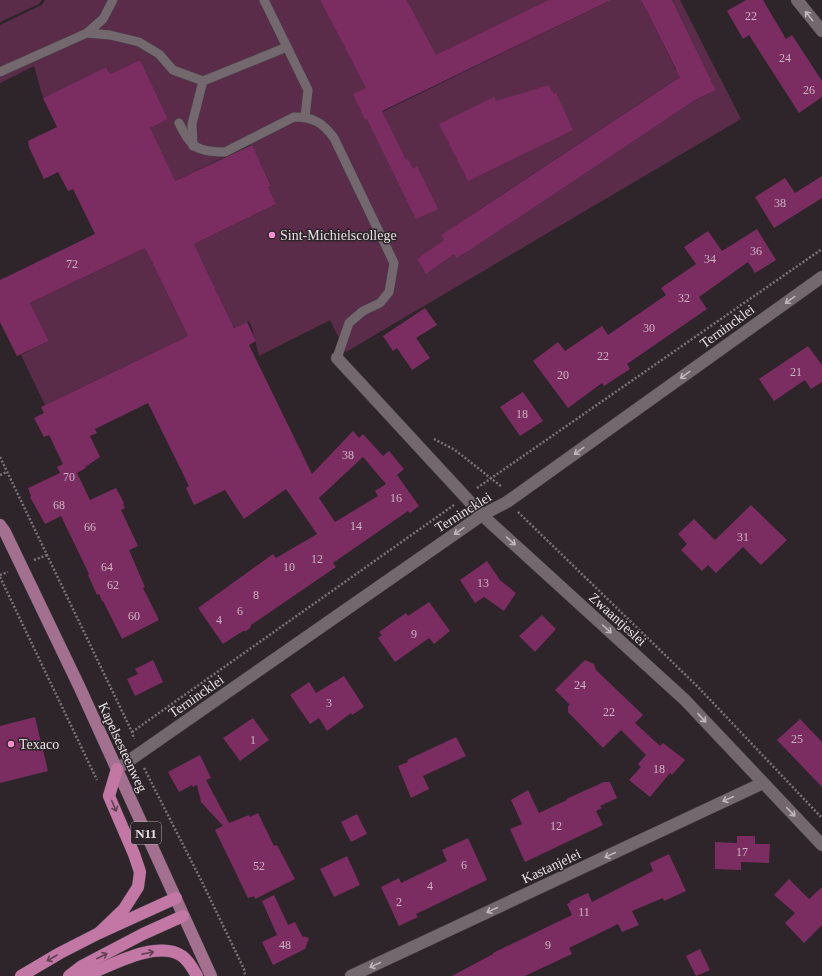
<svg xmlns="http://www.w3.org/2000/svg" width="822" height="976" font-family="'Times New Roman',serif">
<rect width="100%" height="100%" fill="#2d2529"/>
<g fill="#5b2c4a">
<polygon points="0,0 42,0 39,4 0,22"/>
<polygon points="45,0 320,0 360,76 428,40 407,0 549,0 366,120 611,0 641,0 676,70 678,69 681,76 441,235 444,240 417,259 426,274 454,254 456,258 695,100 716,90 672,0 680,0 741,119 346,352 330,320 259,356 252,327 249,321 234,328 194,244 276,204 268,187 271,185 251,144 173,182 145,130 168,119 140,60 110,74 106,67 43,98 34,66 0,83 0,25 42,5"/>
<polygon points="145,248 188,336 45,405 21,355 49,341 30,303"/>
</g>
<g fill="#7b2d61" fill-rule="evenodd">
<polygon points="320,0 407,0 436,55 549,0 611,0 382,111 406,160 408,159 413,169 417,166 438,209 416,219 367,119 365,120 353,94 366,88"/>
<polygon points="641,0 672,0 716,90 695,100 471,249 456,258 454,254 426,274 417,259 444,240 441,235 680,77"/>
<polygon points="746,0 763,0 786,39 792,35 822,81 822,97 799,113 749,35 743,39 727,11"/>
<path d="M140 60 168 119 150 128 175 181 252 145 271 186 268 187 276 204 194 244 234 328 247 322 256 341 249 345 312 474 353 431 359 438 363 434 383 456 389 451 404 469 397 475 419 506 410 513 408 511 333 563 336 567 251 625 250 628 246 631H243L223 644 198 608 273 554 276 558 317 534 286 489 244 519 225 490 194 505 186 488 189 486 148 403 95 429 97 433 90 436 100 457 85 467 86 468 77 473 90 500 116 488 124 503 123 504 125 508 121 510 138 546 129 550 145 587 143 588 159 620 122 639 103 601H102L99 594 97 595 88 575 89 574 61 516 45 524 30 497 31 496 28 488 60 473 57 467 63 464 49 435 44 437 34 418 44 413 41 407 188 336 145 248 30 303 49 341 17 356 0 322V280L95 234 73 189 68 191 58 172 44 179 29 147 28 141 57 127 43 98 106 67 110 74ZM363 457 386 484 375 491 378 496 335 522 319 498Z"/>
<polygon points="549,85 554,94 556,93 573,130 468,181 439,124 494,97 496,101"/>
<polygon points="822,176 822,198 774,228 755,197 785,178 795,193"/>
<polygon points="757,229 776,260 755,273 748,262 699,297 707,309 627,364 630,369 604,386 602,383 568,408 533,361 558,342 565,351 602,326 608,335 666,295 661,288 696,264 684,247 708,231 722,251"/>
<polygon points="425,308 437,325 416,338 430,358 412,370 397,348 393,351 383,336"/>
<polygon points="808,346 822,365 822,382 811,389 805,380 774,401 759,379"/>
<polygon points="523,392 543,421 520,436 500,407"/>
<polygon points="751,505 787,540 761,565 743,547 716,573 708,565 702,571 681,550 687,544 678,534 694,519 715,540"/>
<polygon points="487,561 500,580 516,593 504,611 484,597 475,603 460,580"/>
<polygon points="429,602 450,631 434,644 429,638 395,662 378,638 382,635 379,632 406,613 408,616"/>
<polygon points="542,615 556,629 535,652 519,636"/>
<polygon points="153,660 163,682 135,696 127,679 138,674 135,669"/>
<polygon points="585,660 594,664 596,670 643,715 635,723 660,746 663,743 685,760 672,775 670,773 650,797 629,780 641,767 638,764 646,755 621,730 603,748 568,712 568,706 570,705 555,690"/>
<polygon points="344,676 364,707 352,715 351,713 327,731 319,718 310,724 290,695 309,682 316,693"/>
<polygon points="35,717 48,771 0,783 0,726"/>
<polygon points="253,718 269,740 240,761 223,738"/>
<polygon points="800,719 822,742 822,787 777,740"/>
<polygon points="456,737 466,756 423,776 429,789 411,798 398,766 408,762 407,760"/>
<polygon points="200,755 211,778 206,780 229,823 249,815 250,817 258,813 274,846 277,845 295,879 255,899 254,896 248,898 215,830 223,826 201,802 197,785 193,787 192,785 179,792 168,772"/>
<polygon points="604,782 610,782 617,798 600,806 602,808 596,811 603,825 525,862 510,829 522,824 511,800 528,790 539,813 567,800 566,799"/>
<polygon points="357,814 367,834 351,842 341,822"/>
<polygon points="737,836 755,836 755,844 770,844 769,863 741,862 741,870 715,869 715,842 737,843"/>
<polygon points="468,838 487,880 416,914 418,917 399,926 381,887 399,878 401,883 447,861 442,850"/>
<polygon points="669,854 686,891 664,901 663,898 632,911 639,925 622,932 618,924 569,948 572,954 525,976 452,976 493,954 493,953 572,915 567,904 571,902 570,901 588,893 592,902 653,871 650,863"/>
<polygon points="347,856 360,885 334,897 320,869"/>
<polygon points="789,879 809,899 822,887 822,925 804,943 785,923 795,913 774,895"/>
<polygon points="274,895 288,925 295,922 302,936 309,938 305,949 273,965 262,942 277,935 262,901"/>
<polygon points="700,949 710,970 696,976 686,956"/>
</g>
<g fill="none" stroke-linecap="round" stroke-linejoin="round">
<g stroke="#474044" stroke-width="10">
<g id="lane">
<polyline points="264,0 308,90 305,117"/>
<polyline points="87,33 110,35 139,42 159,54 173,70 203,81"/>
<polyline points="0,72 87,33 103,19 113,0"/>
<path d="M179 123C191 147 196 152 225 152L294 117C314 117 323 123 334 138L394 263 389 292 380 303 363 311 349 323 337 358"/>
<polyline points="193,146 192,124 203,81 287,47"/>
</g>
</g>
<g stroke="#474044" stroke-width="13">
<g id="street">
<polyline points="797,0 822,31"/>
<polyline points="337,358 482,515 685,700 822,845"/>
<polyline points="117,769 482,515 507,502 822,277"/>
<polyline points="351,976 763,783"/>
</g>
</g>
<g stroke="#474044" stroke-width="13">
<polyline id="primary" points="0,525 5,532 79,686 211,976"/>
</g>
<g stroke="#474044" stroke-width="13">
<g id="highway">
<polyline points="99,933 124,909 138,887 140,872 134,854 109,796 117,769"/>
<polyline points="21,976 60,953 99,933 176,898"/>
<polyline points="69,976 82,966 143,934 183,916"/>
<path d="M85 976C110 966 157 939 182 956 189 961 193 969 197 976"/>
</g>
</g>
<g stroke="#7a7377" stroke-width="2.5" stroke-dasharray="2 2" stroke-linecap="butt">
<polyline points="434,439 455,450 502,487"/>
<polyline points="0,457 132,732 134,739"/>
<polyline points="0,475 7,472"/>
<polyline points="477,488 822,249"/>
<polyline points="518,512 698,687 822,818"/>
<polyline points="34,560 47,555"/>
<polyline points="0,575 8,572"/>
<polyline points="0,577 97,780"/>
<polyline points="132,732 454,505"/>
<polyline points="144,768 202,882 244,969 245,976"/>
</g>
<use href="#lane" stroke="#72686d" stroke-width="9"/>
<use href="#street" stroke="#72686d" stroke-width="12"/>
<use href="#primary" stroke="#a3718f" stroke-width="12"/>
<use href="#highway" stroke="#c377a5" stroke-width="12"/>
</g>
<defs><path id="oneway-shaft" d="M-6 0H5M1.5-3L5.5 0L1.5 3" fill="none" stroke-width="1.6" stroke-linecap="round" stroke-linejoin="round"/></defs>
<g stroke="#bdb6ba">
<use href="#oneway-shaft" transform="translate(809 16) rotate(-128)"/>
<use href="#oneway-shaft" transform="translate(790 300) rotate(144)"/>
<use href="#oneway-shaft" transform="translate(685 375) rotate(144)"/>
<use href="#oneway-shaft" transform="translate(579 451) rotate(144)"/>
<use href="#oneway-shaft" transform="translate(459 531) rotate(145)"/>
<use href="#oneway-shaft" transform="translate(511 541) rotate(42)"/>
<use href="#oneway-shaft" transform="translate(607 629) rotate(42)"/>
<use href="#oneway-shaft" transform="translate(702 718) rotate(47)"/>
<use href="#oneway-shaft" transform="translate(728 799) rotate(155)"/>
<use href="#oneway-shaft" transform="translate(791 812) rotate(46)"/>
<use href="#oneway-shaft" transform="translate(610 855) rotate(155)"/>
<use href="#oneway-shaft" transform="translate(492 910) rotate(155)"/>
<use href="#oneway-shaft" transform="translate(375 965) rotate(155)"/>
</g>
<g stroke="#624254">
<use href="#oneway-shaft" transform="translate(114 806) rotate(67)"/>
<use href="#oneway-shaft" transform="translate(148 953) rotate(-11)"/>
<use href="#oneway-shaft" transform="translate(102 956) rotate(-27)"/>
<use href="#oneway-shaft" transform="translate(52 958) rotate(150)"/>
</g>
<g fill="#f690cf" stroke="#2d2529" stroke-width="1.5">
<circle cx="272" cy="235" r="4"/>
<circle cx="11" cy="744" r="4"/>
</g>
<g text-anchor="middle" stroke-width="3" stroke-linejoin="round" paint-order="stroke">
<g font-size="12" fill="#cab3c2">
<text x="751" y="20">22</text>
<text x="785" y="62">24</text>
<text x="809" y="94">26</text>
<text x="780" y="207">38</text>
<text x="756" y="255">36</text>
<text x="710" y="263">34</text>
<text x="72" y="268">72</text>
<text x="684" y="302">32</text>
<text x="649" y="332">30</text>
<text x="603" y="360">22</text>
<text x="796" y="376">21</text>
<text x="563" y="379">20</text>
<text x="522" y="418">18</text>
<text x="348" y="459">38</text>
<text x="69" y="481">70</text>
<text x="396" y="502">16</text>
<text x="59" y="509">68</text>
<text x="356" y="530">14</text>
<text x="90" y="531">66</text>
<text x="743" y="541">31</text>
<text x="317" y="563">12</text>
<text x="107" y="571">64</text>
<text x="289" y="571">10</text>
<text x="483" y="587">13</text>
<text x="113" y="589">62</text>
<text x="256" y="599">8</text>
<text x="240" y="615">6</text>
<text x="134" y="620">60</text>
<text x="219" y="624">4</text>
<text x="414" y="638">9</text>
<text x="580" y="689">24</text>
<text x="329" y="707">3</text>
<text x="609" y="716">22</text>
<text x="797" y="743">25</text>
<text x="253" y="744">1</text>
<text x="659" y="773">18</text>
<text x="556" y="830">12</text>
<text x="742" y="856">17</text>
<text x="464" y="869">6</text>
<text x="259" y="870">52</text>
<text x="430" y="890">4</text>
<text x="399" y="906">2</text>
<text x="584" y="916">11</text>
<text x="285" y="949">48</text>
<text x="548" y="949">9</text>
</g>
<rect fill="#2d2529" stroke="#aea8ab" stroke-width="1" x="131" y="822" width="30" height="22" rx="3"/>
<g font-size="13" font-weight="bold" fill="#e5e0e3">
<text x="146" y="838">N11</text>
</g>
<g font-size="14" fill="#e5e0e3" stroke="#2d2529" text-anchor="start">
<text x="280" y="240">Sint-Michielscollege</text>
<text x="19" y="749">Texaco</text>
</g>
<g font-size="14" fill="#e5e0e3" stroke="#2d2529">
<text transform="translate(727 326) rotate(-36)" y="5">Ternincklei</text>
<text transform="translate(463 512) rotate(-32)" y="5">Ternincklei</text>
<text transform="translate(618 619) rotate(42)" y="5">Zwaantjeslei</text>
<text transform="translate(196 696) rotate(-35)" y="5">Ternincklei</text>
<text transform="translate(123 747) rotate(65)" y="5">Kapelsesteenweg</text>
<text transform="translate(551 866) rotate(-25)" y="5">Kastanjelei</text>
</g>
</g>
</svg>
